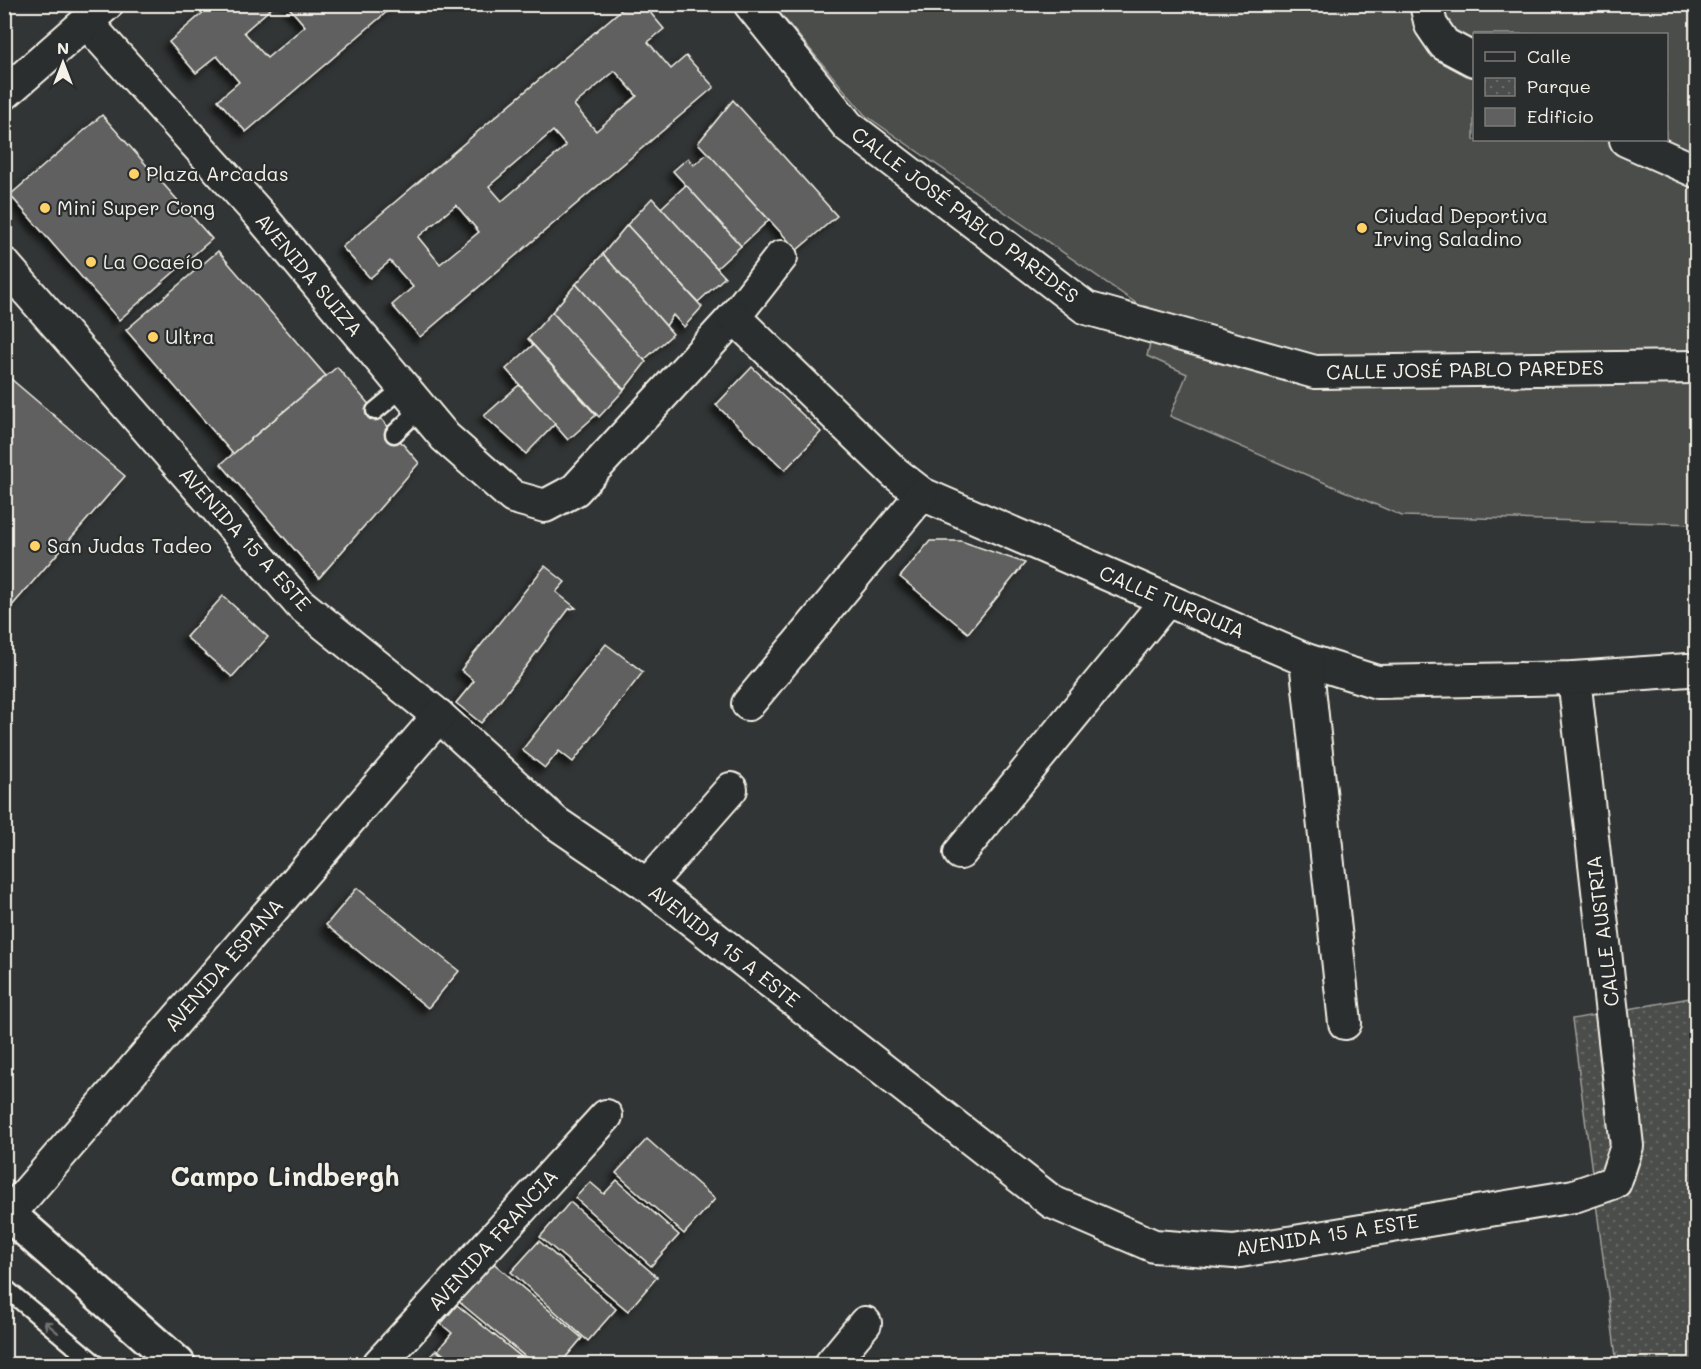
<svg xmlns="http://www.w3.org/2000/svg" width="1701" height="1369" font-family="Mali,sans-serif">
<defs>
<pattern id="park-dots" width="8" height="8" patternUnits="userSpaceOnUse" patternTransform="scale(1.5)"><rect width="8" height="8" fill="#4b4d4c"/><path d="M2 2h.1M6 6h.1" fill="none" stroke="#666766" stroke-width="1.8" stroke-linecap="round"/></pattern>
<filter id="shadow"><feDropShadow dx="-5.5" dy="5.5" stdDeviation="3" flood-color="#0009"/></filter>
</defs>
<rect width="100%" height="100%" fill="#323535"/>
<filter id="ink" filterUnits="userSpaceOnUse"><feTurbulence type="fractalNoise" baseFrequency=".0167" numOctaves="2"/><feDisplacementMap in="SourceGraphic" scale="12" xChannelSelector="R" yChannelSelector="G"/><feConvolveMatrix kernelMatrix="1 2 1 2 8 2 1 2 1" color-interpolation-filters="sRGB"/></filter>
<g filter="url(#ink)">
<path fill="#4b4d4c" stroke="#a09f9a" stroke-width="1.5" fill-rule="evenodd" d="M773 5H1696V524L1402 516 1170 416 1187 374 1147 356 1156 317 865 115ZM1474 34H1666V140H1474Z"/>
<polygon fill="url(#park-dots)" stroke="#a09f9a" stroke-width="1.5" points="1696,997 1696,1364 1617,1364 1572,1019"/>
<g fill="#5f605f" stroke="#f4f1e8" stroke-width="1.5" fill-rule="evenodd" filter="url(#shadow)">
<polygon points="213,4 276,4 244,32 267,58 305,26 286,4 396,4 246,132 218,100 239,82 217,56 196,73 169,42"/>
<path d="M628 4H643L664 29 648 42 671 69 686 56 714 87 420 337 392 305 413 287 390 261 370 278 342 247ZM615 71 637 96 596 131 574 105ZM553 131 566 146 502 201 489 186ZM456 205 479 232 440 264 418 237Z"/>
<polygon points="733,100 837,216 797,250 698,143"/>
<polygon points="102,115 212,239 119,320 10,195"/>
<polygon points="708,153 769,220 741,246 673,171 688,158 694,165"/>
<polygon points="686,185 741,246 717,268 661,208"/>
<polygon points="652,198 725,277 698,302 627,225"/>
<polygon points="627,225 702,307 684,327 673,315 666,326 603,254"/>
<polygon points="218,251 326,376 233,454 126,330"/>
<polygon points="603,254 673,334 644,360 576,284"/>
<polygon points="576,284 646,362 624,390 552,312"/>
<polygon points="552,312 624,390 599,417 528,339"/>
<polygon points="533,345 596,415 568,440 506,369"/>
<polygon points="337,367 419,463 319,578 221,464"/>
<polygon points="752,367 821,432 785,470 716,405"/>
<polygon points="4,373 125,476 4,615"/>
<polygon points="519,385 555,424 526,454 484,416"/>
<polygon points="930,541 961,541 1025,563 968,633 900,577"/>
<polygon points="545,566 565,582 556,592 576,608 569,609 500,701 481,723 456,703 474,681 461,670"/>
<polygon points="223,596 268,637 232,677 186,637"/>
<polygon points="606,644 643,672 573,762 559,751 545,768 522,750"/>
<polygon points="357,888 459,971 428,1008 326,925"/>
<polygon points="647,1139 715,1199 684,1234 616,1173"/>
<polygon points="617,1180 679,1235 651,1266 575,1198 590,1182 604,1194"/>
<polygon points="570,1202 657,1277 628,1311 540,1237"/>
<polygon points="539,1241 616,1309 588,1341 511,1272"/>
<polygon points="491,1261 582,1338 560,1364 534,1364 458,1301"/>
<polygon points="457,1305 530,1364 456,1364 438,1350 452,1333 441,1324"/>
<polygon points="436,1350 453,1364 423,1364"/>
</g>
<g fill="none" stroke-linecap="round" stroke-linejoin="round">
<g stroke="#f4f1e8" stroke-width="21">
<g id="service">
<polyline points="375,411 404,387"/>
<polyline points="394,434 421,408"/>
<polyline points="4,1287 96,1364"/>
</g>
</g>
<g stroke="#f4f1e8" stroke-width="36">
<g id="minor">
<polyline points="750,4 848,126 1086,308 1315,372 1696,367"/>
<polyline points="1426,4 1431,25 1444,44 1474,60"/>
<polyline points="87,23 259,214 445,437 513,497 545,506 575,490 734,317 781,257"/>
<polyline points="4,94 107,4"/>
<polyline points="1626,140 1696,171"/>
<polyline points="4,264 300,604 439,716 556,823 647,885 1052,1202 1154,1246 1234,1252 1574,1196 1615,1182 1627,1146 1574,678"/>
<polyline points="734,317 895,473 922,494 1306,660 1377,682 1574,678 1688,670"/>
<polyline points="1306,660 1345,1023"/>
<polyline points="748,704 922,494"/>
<polyline points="960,853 1167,600"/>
<polyline points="647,885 731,789"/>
<polyline points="9,1214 439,716"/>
<polyline points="379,1364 606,1116"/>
<polyline points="831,1364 865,1323"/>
</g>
</g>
<g stroke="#f4f1e8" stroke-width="38">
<polyline id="tertiary" points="4,1210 178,1364"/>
</g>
<use href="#service" stroke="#2a2d2e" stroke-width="16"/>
<use href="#minor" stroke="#2a2d2e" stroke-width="32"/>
<use href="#tertiary" stroke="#2a2d2e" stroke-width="33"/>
</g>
<defs><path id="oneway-shaft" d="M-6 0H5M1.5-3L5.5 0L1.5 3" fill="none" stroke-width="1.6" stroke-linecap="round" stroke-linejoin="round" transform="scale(1.5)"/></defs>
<use stroke="#71726f" href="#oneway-shaft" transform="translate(51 1327) rotate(-140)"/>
</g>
<g fill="#ffd166" stroke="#2a2d2e" stroke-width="2">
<circle cx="134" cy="174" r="6"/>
<circle cx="45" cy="208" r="6"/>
<circle cx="1362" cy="228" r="6"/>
<circle cx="91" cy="262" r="6"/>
<circle cx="153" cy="337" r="6"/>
<circle cx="35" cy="546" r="6"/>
</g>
<g text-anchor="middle" stroke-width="4.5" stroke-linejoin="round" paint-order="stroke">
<g font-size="20" fill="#f4f1e8" stroke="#2a2d2e" text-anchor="start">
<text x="146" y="181">Plaza Arcadas</text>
<text x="57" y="215">Mini Super Cong</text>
<text x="1374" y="223">Ciudad Deportiva<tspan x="1374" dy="23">Irving Saladino</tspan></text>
<text x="103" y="269">La Ocaeío</text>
<text x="165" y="344">Ultra</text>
<text x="47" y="553">San Judas Tadeo</text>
</g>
<g font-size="20" fill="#f4f1e8" stroke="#2a2d2e">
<text transform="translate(965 215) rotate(37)" y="7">CALLE JOSÉ PABLO PAREDES</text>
<text transform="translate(309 275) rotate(50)" y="7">AVENIDA SUIZA</text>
<text transform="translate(1465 370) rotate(-1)" y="7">CALLE JOSÉ PABLO PAREDES</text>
<text transform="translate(245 539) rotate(48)" y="7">AVENIDA 15 A ESTE</text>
<text transform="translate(1172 602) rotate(23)" y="7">CALLE TURQUIA</text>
<text transform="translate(1603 931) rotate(-97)" y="7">CALLE AUSTRIA</text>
<text transform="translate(724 946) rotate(38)" y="7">AVENIDA 15 A ESTE</text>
<text transform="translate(224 965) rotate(-49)" y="7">AVENIDA ESPANA</text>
<text transform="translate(1327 1235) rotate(-9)" y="7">AVENIDA 15 A ESTE</text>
<text transform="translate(493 1240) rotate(-48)" y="7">AVENIDA FRANCIA</text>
</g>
<g font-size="26" font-weight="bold" fill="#f4f1e8" stroke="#2a2d2e">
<text x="285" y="1186">Campo Lindbergh</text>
</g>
</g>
<rect width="1701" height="1369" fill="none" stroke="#2a2d2e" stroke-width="24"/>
<rect x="12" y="12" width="1677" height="1345" fill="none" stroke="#f4f1e8" stroke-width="2" filter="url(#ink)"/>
<rect x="1473" y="33" width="195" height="108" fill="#2a2d2e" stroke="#7b7b78" stroke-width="1.5"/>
<rect x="1485" y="52" width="30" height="9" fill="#2a2d2e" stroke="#7b7b78" stroke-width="1.5"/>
<text x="1527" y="63" font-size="18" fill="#f4f1e8">Calle</text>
<rect x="1485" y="78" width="30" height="18" fill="url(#park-dots)" stroke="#7b7b78" stroke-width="1.5"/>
<text x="1527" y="93" font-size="18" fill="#f4f1e8">Parque</text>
<rect x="1485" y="108" width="30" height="18" fill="#5f605f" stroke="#7b7b78" stroke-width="1.5"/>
<text x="1527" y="123" font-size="18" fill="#f4f1e8">Edificio</text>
<g transform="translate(63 63)" stroke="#2a2d2e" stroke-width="4.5" paint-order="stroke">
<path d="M0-4.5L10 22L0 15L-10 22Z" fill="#f4f1e8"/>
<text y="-9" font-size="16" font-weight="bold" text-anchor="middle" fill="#f4f1e8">N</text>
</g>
</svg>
